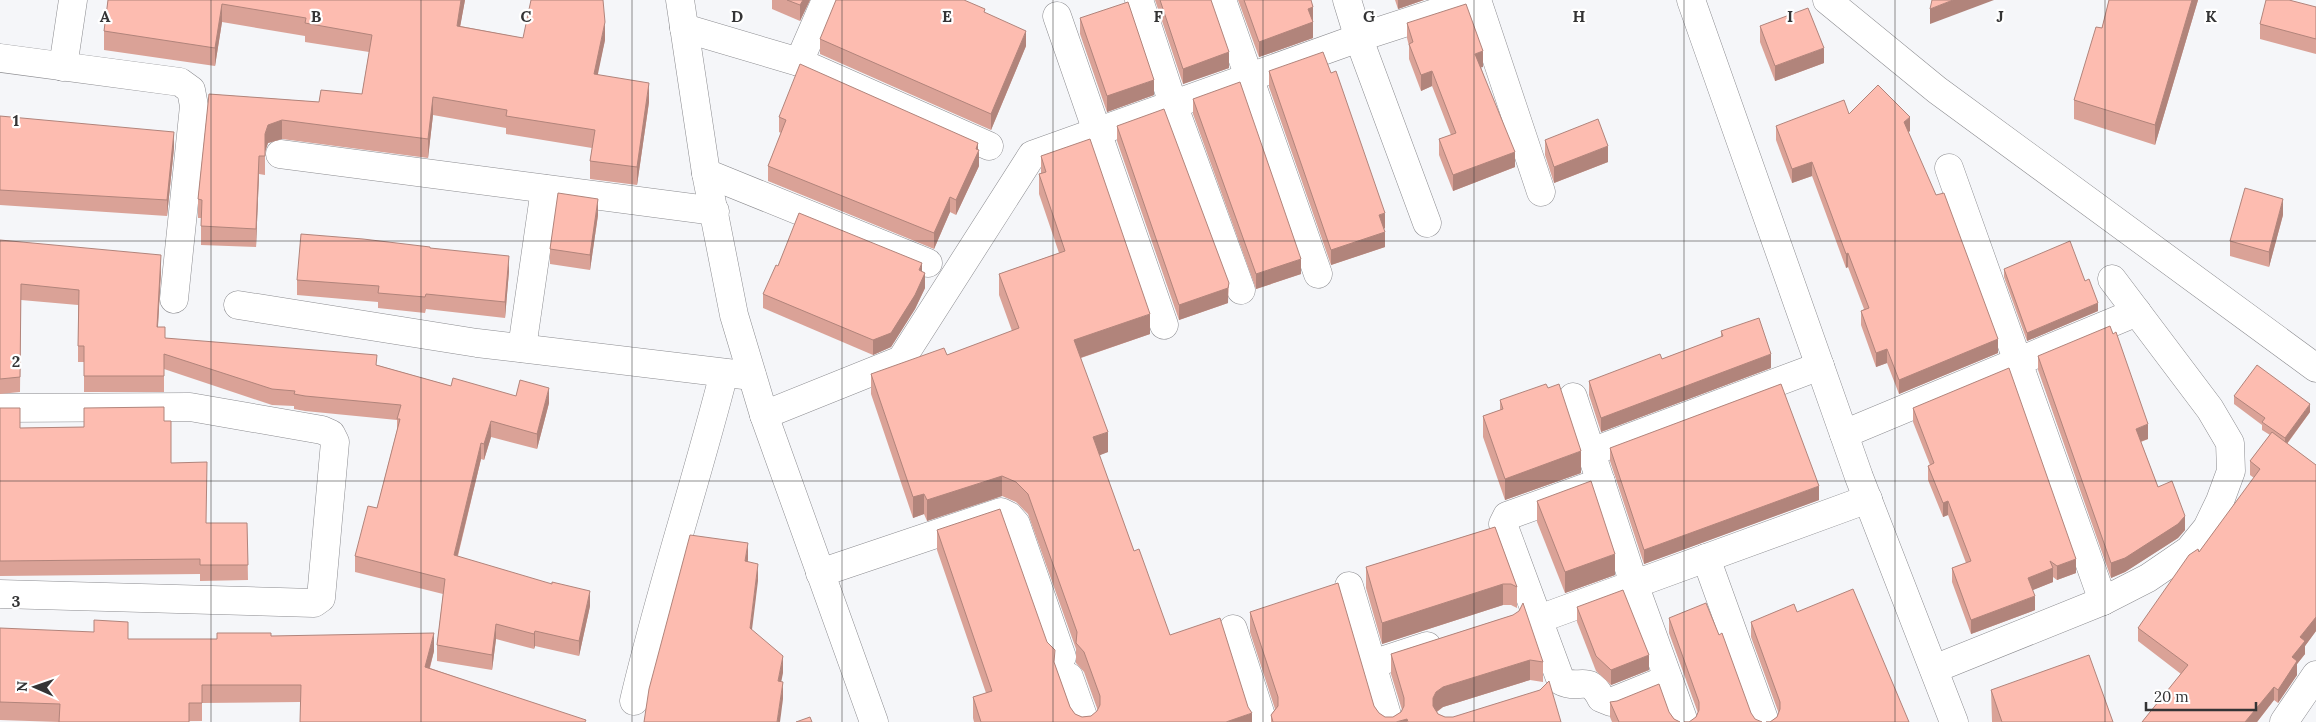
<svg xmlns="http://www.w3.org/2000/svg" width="2316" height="722" font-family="Lora,serif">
<rect width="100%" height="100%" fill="#f5f6f9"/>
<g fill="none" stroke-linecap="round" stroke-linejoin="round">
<g stroke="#8c8c90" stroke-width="29">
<g id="street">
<polyline points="1139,0 1173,104 1241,290"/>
<polyline points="1222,0 1318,274"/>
<polyline points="1347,0 1359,39 1427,223"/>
<polyline points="1477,0 1541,192"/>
<polyline points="1691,0 1859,477 1954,722"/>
<polyline points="1827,0 1937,90 2316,368"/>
<polyline points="1057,16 1164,325"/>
<polyline points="684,28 799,62 989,146"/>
<polyline points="0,58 180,82 191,90 194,106 174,299"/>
<polyline points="799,62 826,0"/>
<polyline points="63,67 73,0"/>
<polyline points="280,154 715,211"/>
<polyline points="1949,168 2103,601"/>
<polyline points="706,173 928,263"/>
<polyline points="238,305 477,343 752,376"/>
<polyline points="522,348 545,189"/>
<polyline points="1573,397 1634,584 1684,722"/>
<polyline points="0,408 190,407 322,430 331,434 335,442 321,598 314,603 0,594"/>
<polyline points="764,415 901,360 1032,155 1367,35 1475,0"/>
<polyline points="1844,434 2137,312"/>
<polyline points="1591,452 1820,366"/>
<path d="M1601 482 1507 516 1503 524 1561 681C1579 691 1588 673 1601 698L1611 702 1668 679"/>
<polyline points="1706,558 1765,722"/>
<polyline points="820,573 1001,512 1009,516 1016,524 1062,657"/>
<polyline points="1349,586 1389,722"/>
<polyline points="1539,619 1868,499"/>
<polyline points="1233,629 1263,722"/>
<polyline points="1372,664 1427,646"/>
<polyline points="1934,669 2103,601 2148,578 2189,550 2207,528 2220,501 2231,471 2230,443 2210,409 2112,279"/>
<polyline points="1069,677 1085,722"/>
<path d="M634 701C660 590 696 483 724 373"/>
<polyline points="2284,722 2316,675"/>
</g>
</g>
<g stroke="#8c8c90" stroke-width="29">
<polyline id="secondary" points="680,0 706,173 734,315 764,415 874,722"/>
</g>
<use href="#street" stroke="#fff" stroke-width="28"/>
<use href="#secondary" stroke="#fff" stroke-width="28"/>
</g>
<g fill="#daa297">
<polygon points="108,0 465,0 460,26 523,38 605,40 597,75 649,102 637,185 590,179 590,161 592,148 506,134 506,128 433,115 428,158 282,139 268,143 265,152 265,175 259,174 256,247 201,245 201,218 198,218 198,199 209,94 319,102 362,94 369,52 305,42 305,36 222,22 215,66 104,50 104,31"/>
<polygon points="772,0 810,0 800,21 772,9"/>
<polygon points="1155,0 1211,0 1229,68 1183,84"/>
<polygon points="1238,0 1311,0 1313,7 1313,38 1259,57"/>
<polygon points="1395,0 1424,0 1398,9"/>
<polygon points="2109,0 2198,0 2155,145 2074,119 2074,100 2102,28"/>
<polygon points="2316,7 2316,54 2260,39 2260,24"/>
<polygon points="985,13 1026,46 991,130 820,54 820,39"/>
<polygon points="1080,18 1154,95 1107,112 1080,34"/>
<polygon points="1407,23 1483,67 1481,67 1515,167 1453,191 1439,155 1439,139 1451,135 1432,86 1421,91 1409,59 1409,46 1407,38"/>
<polygon points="1760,26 1824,63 1775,81 1760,42"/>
<polygon points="1269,71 1385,228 1384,229 1385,247 1331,265 1269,87"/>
<polygon points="1193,99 1301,274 1256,289 1193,114"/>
<polygon points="1849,114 1910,131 1908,132 1998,353 1899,394 1887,363 1876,367 1861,325 1861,311 1864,309 1848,267 1846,268 1812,176 1792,183 1776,140 1776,126"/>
<polygon points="0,116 174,148 167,216 0,205"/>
<polygon points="779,117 978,150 979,166 956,215 950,212 934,249 768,181 768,166 781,133 779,132"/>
<polygon points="1117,126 1229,283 1228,303 1179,320 1117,141"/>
<polygon points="1545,140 1608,162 1554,183 1545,155"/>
<polygon points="1041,156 1150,334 1081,358 1108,452 1099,455 1134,551 1170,635 1252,722 974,722 973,718 973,697 986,693 937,550 937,530 1055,665 1070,707 1075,714 1082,717 1091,716 1098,711 1084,672 1076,663 1076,649 1028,514 1016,502 1002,496 927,521 924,514 913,518 871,394 871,374 947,355 1012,331 999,295 999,274 1059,253 1039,194 1039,174 1041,173"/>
<polygon points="598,215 590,270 550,264 550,249"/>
<polygon points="2283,215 2269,267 2230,256 2230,241"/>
<polygon points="0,240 161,271 158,327 165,338 377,365 451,386 516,396 549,403 537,449 491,437 484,460 481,459 458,556 590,606 579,656 535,646 534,649 496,639 492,670 437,661 437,645 443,594 355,572 355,556 377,508 397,430 397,420 305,411 294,409 294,406 272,405 164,369 164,392 84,392 84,362 78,362 78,305 21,300 20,392 0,394"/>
<polygon points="430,249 509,271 505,318 426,309 425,313 378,308 378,302 297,295 297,280"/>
<polygon points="778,266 922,272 925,288 915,309 891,347 873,355 763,308 763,294"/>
<polygon points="2004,269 2098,311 2027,341 2004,277"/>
<polygon points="1721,331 1771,368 1601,432 1589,395 1589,381 1662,359 1721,337"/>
<polygon points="2038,356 2148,439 2141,442 2158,487 2185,530 2178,538 2125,572 2111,578 2038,370"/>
<polygon points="2234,396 2310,412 2287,444 2316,465 2316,631 2305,646 2305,654 2297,664 2297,675 2278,703 2274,700 2257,722 2142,722 2181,674 2138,641 2138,628 2199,552 2254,478 2250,475 2250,461 2270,435 2262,430 2262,425 2234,404"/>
<polygon points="1500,400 1581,473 1505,500 1483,437 1483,416 1500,410"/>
<polygon points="0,408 20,428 84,427 164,421 171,463 206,523 247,523 248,580 200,581 200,574 0,576"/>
<polygon points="1913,408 2076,573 2057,580 2053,577 2053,582 2032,590 2035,610 1971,634 1952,582 1952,568 1966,563 1948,515 1943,517 1928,480 1928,466 1930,465 1913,422"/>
<polygon points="1610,448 1819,500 1644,564 1610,461"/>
<polygon points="1537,501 1615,575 1565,593 1537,522"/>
<polygon points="1495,527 1517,587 1517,608 1511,605 1503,605 1382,644 1366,588 1366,567"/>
<polygon points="1577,607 1649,670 1611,685 1596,671 1577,622"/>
<polygon points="1250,612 1374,706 1379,713 1385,717 1393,717 1401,712 1402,710 1391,674 1391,654 1513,615 1543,662 1543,682 1530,680 1443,707 1437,712 1438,714 1445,717 1561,722 1271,722 1271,715 1275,709 1250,632"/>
<polygon points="1797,612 1909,722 1770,722 1777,717 1779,714 1751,637 1751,622"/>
<polygon points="1669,618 1751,713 1696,717 1698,713 1669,633"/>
<polygon points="0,628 128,639 217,639 271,636 434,651 430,668 586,722 300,702 202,703 202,721 59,722 0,720"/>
<polygon points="1991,690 2113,722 1992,722"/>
<polygon points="1610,702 1669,712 1674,719 1680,722 1612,722 1610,717"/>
</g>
<g fill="#b1847b">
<polygon points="461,0 465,0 457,44 457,26"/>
<polygon points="803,0 810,0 800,21 800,5"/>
<polygon points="1398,0 1424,0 1398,9"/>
<polygon points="1953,0 1994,0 1930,24 1930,9"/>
<polygon points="2192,0 2198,0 2155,145 2155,125"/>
<polygon points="222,4 222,22 215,66 215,48"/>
<polygon points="1313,7 1313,38 1259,57 1259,42 1308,9"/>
<polygon points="605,22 605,40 594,93 594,74"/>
<polygon points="1026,31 1026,46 991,130 991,114"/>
<polygon points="1824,48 1824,63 1775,81 1775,66"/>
<polygon points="1483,51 1483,67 1475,69 1475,54"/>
<polygon points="1229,52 1229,68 1183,84 1183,69"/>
<polygon points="1432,71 1432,86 1421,91 1421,75"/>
<polygon points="1154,80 1154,95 1107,112 1107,96"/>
<polygon points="649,83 649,102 637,185 637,167"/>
<polygon points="433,97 433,115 428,158 428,139"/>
<polygon points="1910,117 1910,131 1904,136 1904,122"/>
<polygon points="282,120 282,139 268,143 265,152 265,134 268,125"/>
<polygon points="174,132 174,148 167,216 167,200"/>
<polygon points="978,143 978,153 979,150 979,166 956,215 956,200"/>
<polygon points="1608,146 1608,162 1554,183 1554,167"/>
<polygon points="1515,152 1515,167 1453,191 1453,175"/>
<polygon points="259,156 259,174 256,247 256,229"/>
<polygon points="1812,162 1812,176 1792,183 1792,169"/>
<polygon points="950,197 950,212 934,249 934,233"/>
<polygon points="598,199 598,215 590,270 590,255"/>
<polygon points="2283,199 2283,215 2269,267 2269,252"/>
<polygon points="1385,213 1385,228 1379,231 1379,215"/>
<polygon points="1385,232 1385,247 1331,265 1331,250"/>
<polygon points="1848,253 1848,267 1846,268 1846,254"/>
<polygon points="161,255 161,271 157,342 157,327"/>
<polygon points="509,256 509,271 505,318 505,302"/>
<polygon points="1301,259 1301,274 1256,289 1256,274"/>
<polygon points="922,263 922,277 919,270"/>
<polygon points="925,273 925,288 915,309 891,347 873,355 873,340"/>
<polygon points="1228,288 1228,303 1179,320 1179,305"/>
<polygon points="2098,303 2098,311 2027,341 2027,333"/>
<polygon points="1150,314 1150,334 1074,360 1074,340"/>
<polygon points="1998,339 1998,353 1899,394 1899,380"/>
<polygon points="1887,349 1887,363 1876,367 1876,353"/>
<polygon points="1771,354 1771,368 1601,432 1601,418"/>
<polygon points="549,388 549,403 537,449 537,434"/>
<polygon points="2310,404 2310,412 2285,446 2285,438"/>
<polygon points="491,421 491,437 484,460 484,444"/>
<polygon points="2148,424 2148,439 2136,443 2136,429"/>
<polygon points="1108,432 1108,452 1093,458 1093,437"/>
<polygon points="481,443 481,459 454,570 454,555"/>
<polygon points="1581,451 1581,473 1505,500 1505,479"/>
<polygon points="1002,476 1002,496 927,521 927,500"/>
<polygon points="1819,486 1819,500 1644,564 1644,550"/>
<polygon points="924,494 924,514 913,518 913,497"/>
<polygon points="1948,501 1948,515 1943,517 1943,503"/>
<polygon points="2185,516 2185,530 2178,538 2125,572 2111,578 2111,563"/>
<polygon points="748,543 748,560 745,579 745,561"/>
<polygon points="1615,554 1615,575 1565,593 1565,572"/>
<polygon points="2076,559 2076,573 2057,580 2057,566"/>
<polygon points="758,564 758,581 750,646 750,628"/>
<polygon points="2053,568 2053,582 2028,592 2028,578"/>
<polygon points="1503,584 1503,605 1382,644 1382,623"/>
<polygon points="590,591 590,606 579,656 579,641"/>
<polygon points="2035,596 2035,610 1971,634 1971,620"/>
<polygon points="2316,617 2316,631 2305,646 2305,654 2297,664 2297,675 2278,703 2278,690 2300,637"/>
<polygon points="496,624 496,639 492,670 492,655"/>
<polygon points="535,631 535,646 534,649 534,634"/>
<polygon points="434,633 434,651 425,685 425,667"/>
<polygon points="1649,655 1649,670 1611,685 1611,670"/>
<polygon points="783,656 783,673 778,698 778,681"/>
<polygon points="1530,660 1530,680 1443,707 1436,712 1433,718 1433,698 1436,692 1443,687"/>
<polygon points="783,682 783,699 780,722 777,722"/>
<polygon points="2274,687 2274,700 2257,722 2245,722"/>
<polygon points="1252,713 1252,722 1226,722"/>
<polygon points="1407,719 1407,722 1396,722"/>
</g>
<g fill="#fdbcb0" stroke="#b1847b">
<polygon points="108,0 461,0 457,26 523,38 531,0 603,0 605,22 594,74 649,83 637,167 590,161 595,130 506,116 507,110 433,97 428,139 282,120 268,125 265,134 265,156 259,156 256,229 201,226 202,200 198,199 209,94 319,102 321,90 362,94 372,35 305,23 306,18 222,4 215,48 104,31"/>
<polygon points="787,0 803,0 800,5"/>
<polygon points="836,0 964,0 985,9 984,12 1026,31 991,114 820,39"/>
<polygon points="1160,0 1211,0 1229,52 1183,69"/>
<polygon points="1244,0 1311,0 1313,7 1308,9 1313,22 1259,42"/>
<polygon points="1932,0 1953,0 1930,9"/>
<polygon points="2109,0 2192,0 2155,125 2074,100 2096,27 2102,28"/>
<polygon points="2266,0 2289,0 2316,7 2316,39 2260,24"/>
<polygon points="1128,2 1154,80 1107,96 1080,18"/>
<polygon points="1466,4 1483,51 1475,54 1515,152 1453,175 1439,139 1456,133 1432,71 1421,75 1409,44 1413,42 1407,23"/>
<polygon points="1808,8 1824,48 1775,66 1760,26"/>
<polygon points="1323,52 1331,73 1336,71 1385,213 1379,215 1385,232 1331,250 1269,71"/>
<polygon points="800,64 978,143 976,149 979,150 956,200 950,197 934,233 768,166 786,120 779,117"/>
<polygon points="1240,82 1301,259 1256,274 1193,99"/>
<polygon points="1878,85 1910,117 1904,122 1936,195 1944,193 1998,339 1899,380 1887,349 1876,353 1861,311 1869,308 1848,253 1846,254 1812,162 1792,169 1776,126 1844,100 1849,114"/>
<polygon points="1164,109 1229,283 1228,288 1179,305 1117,126"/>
<polygon points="0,116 174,132 167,200 0,190"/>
<polygon points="1598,119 1608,146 1554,167 1545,140"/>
<polygon points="1090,139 1150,314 1074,340 1108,432 1093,437 1134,551 1139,549 1170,635 1220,618 1248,707 1252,713 1226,722 981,722 973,697 992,691 937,530 1000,509 1047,642 1055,650 1054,662 1070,707 1075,714 1082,717 1091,716 1097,711 1100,705 1100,696 1084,652 1076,643 1077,632 1028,494 1016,482 1002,476 927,500 924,494 913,497 871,374 944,348 947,355 1019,328 999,274 1065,251 1039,174 1046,172 1041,156"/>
<polygon points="2245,188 2283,199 2269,252 2230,241"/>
<polygon points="558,193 598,199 590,255 550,249"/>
<polygon points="799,213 922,263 919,270 925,273 915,295 891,333 873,340 763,294 776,265 778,266"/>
<polygon points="301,234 363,239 430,247 430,248 509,256 505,302 426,294 425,297 378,293 379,286 297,280"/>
<polygon points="0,240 161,255 157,327 165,327 165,338 377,355 376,365 451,386 453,378 516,396 520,380 549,388 537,434 491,421 484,444 481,443 454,555 552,584 552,582 590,591 579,641 535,631 534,634 496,624 492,655 437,645 445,579 355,556 368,506 377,508 400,419 397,419 401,405 305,396 294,394 295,391 272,389 164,354 164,376 84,376 84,346 78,346 79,290 21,284 20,377 0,379"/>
<polygon points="2070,241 2085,281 2089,279 2098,303 2027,333 2004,269"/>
<polygon points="1759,318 1771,354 1601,418 1589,381 1660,354 1662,359 1723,336 1721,331"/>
<polygon points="2110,326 2113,334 2116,332 2148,424 2136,429 2158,487 2172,481 2185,516 2178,524 2125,558 2111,563 2038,356"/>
<polygon points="2257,365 2310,404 2285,438 2262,422 2265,418 2234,396"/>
<polygon points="2009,368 2076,559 2057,566 2050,561 2053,568 2028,578 2035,596 1971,620 1952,568 1971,561 1948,501 1943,503 1928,466 1934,463 1913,408"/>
<polygon points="1546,384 1548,388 1559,384 1581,451 1505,479 1483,416 1503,409 1500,400"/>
<polygon points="1781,384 1819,486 1644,550 1610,448"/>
<polygon points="164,407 164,421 171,421 171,463 207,462 206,523 247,523 248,565 200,565 200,559 0,561 0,408 20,408 20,428 84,427 84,408"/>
<polygon points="2272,432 2316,465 2316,617 2300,637 2305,641 2292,657 2297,661 2278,690 2274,687 2245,722 2142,722 2188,665 2138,628 2189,555 2198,549 2199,552 2260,469 2250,461"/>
<polygon points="1591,481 1615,554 1565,572 1537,501"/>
<polygon points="1495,527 1517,587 1511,584 1503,584 1382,623 1366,567"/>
<polygon points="690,535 748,543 745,561 758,564 750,628 783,656 778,681 783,682 777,722 644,722 649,689"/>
<polygon points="1338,583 1374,706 1379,713 1385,717 1393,717 1401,712 1404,706 1404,698 1391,654 1513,615 1519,611 1523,603 1543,662 1530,660 1443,687 1436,692 1433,698 1433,706 1438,714 1445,717 1453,717 1540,690 1549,681 1561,722 1408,722 1407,719 1396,722 1273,722 1271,715 1278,706 1278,697 1250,612"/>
<polygon points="1853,589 1909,722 1766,722 1770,722 1777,717 1780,709 1780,702 1751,622 1794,604 1797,612"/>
<polygon points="1623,590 1649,655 1611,670 1596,656 1577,607"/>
<polygon points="1706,603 1719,635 1722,633 1751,713 1755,719 1762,722 1684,722 1689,722 1696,717 1699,710 1699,702 1669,618"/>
<polygon points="94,620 128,622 128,639 217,639 217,633 271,633 271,636 434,633 425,667 586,720 585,722 300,722 301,685 202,685 202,703 189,703 189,722 59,722 60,704 0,702 0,628 94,632"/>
<polygon points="2089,655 2113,722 2002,722 1991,690"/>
<polygon points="1659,684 1669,712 1674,719 1680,722 1619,722 1610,702 1617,701"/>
<polygon points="810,717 812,722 796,722"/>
</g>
<path fill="none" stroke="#343435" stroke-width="1" stroke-opacity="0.55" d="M211 0V722M421 0V722M632 0V722M842 0V722M1053 0V722M1263 0V722M1474 0V722M1684 0V722M1895 0V722M2105 0V722M0 241H2316M0 481H2316"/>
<g font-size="16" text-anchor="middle" font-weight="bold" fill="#343435" stroke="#fff" stroke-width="4.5" stroke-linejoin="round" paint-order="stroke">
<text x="105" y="22">A</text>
<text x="316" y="22">B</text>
<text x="526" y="22">C</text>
<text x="737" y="22">D</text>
<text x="947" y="22">E</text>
<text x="1158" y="22">F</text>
<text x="1369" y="22">G</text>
<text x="1579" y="22">H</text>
<text x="1790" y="22">I</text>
<text x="2000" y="22">J</text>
<text x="2211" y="22">K</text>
<text x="16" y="126">1</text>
<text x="16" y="367">2</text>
<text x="16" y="607">3</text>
</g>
<g transform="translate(35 687) rotate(272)" stroke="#ffffff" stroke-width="4" paint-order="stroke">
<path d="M0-4L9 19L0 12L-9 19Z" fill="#343435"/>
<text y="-8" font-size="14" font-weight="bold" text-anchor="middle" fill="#343435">N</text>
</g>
<path d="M2146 702v8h110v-8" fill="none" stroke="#343435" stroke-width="2.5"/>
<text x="2154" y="702" font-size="15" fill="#343435" stroke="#ffffff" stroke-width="4" paint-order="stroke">20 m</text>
</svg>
